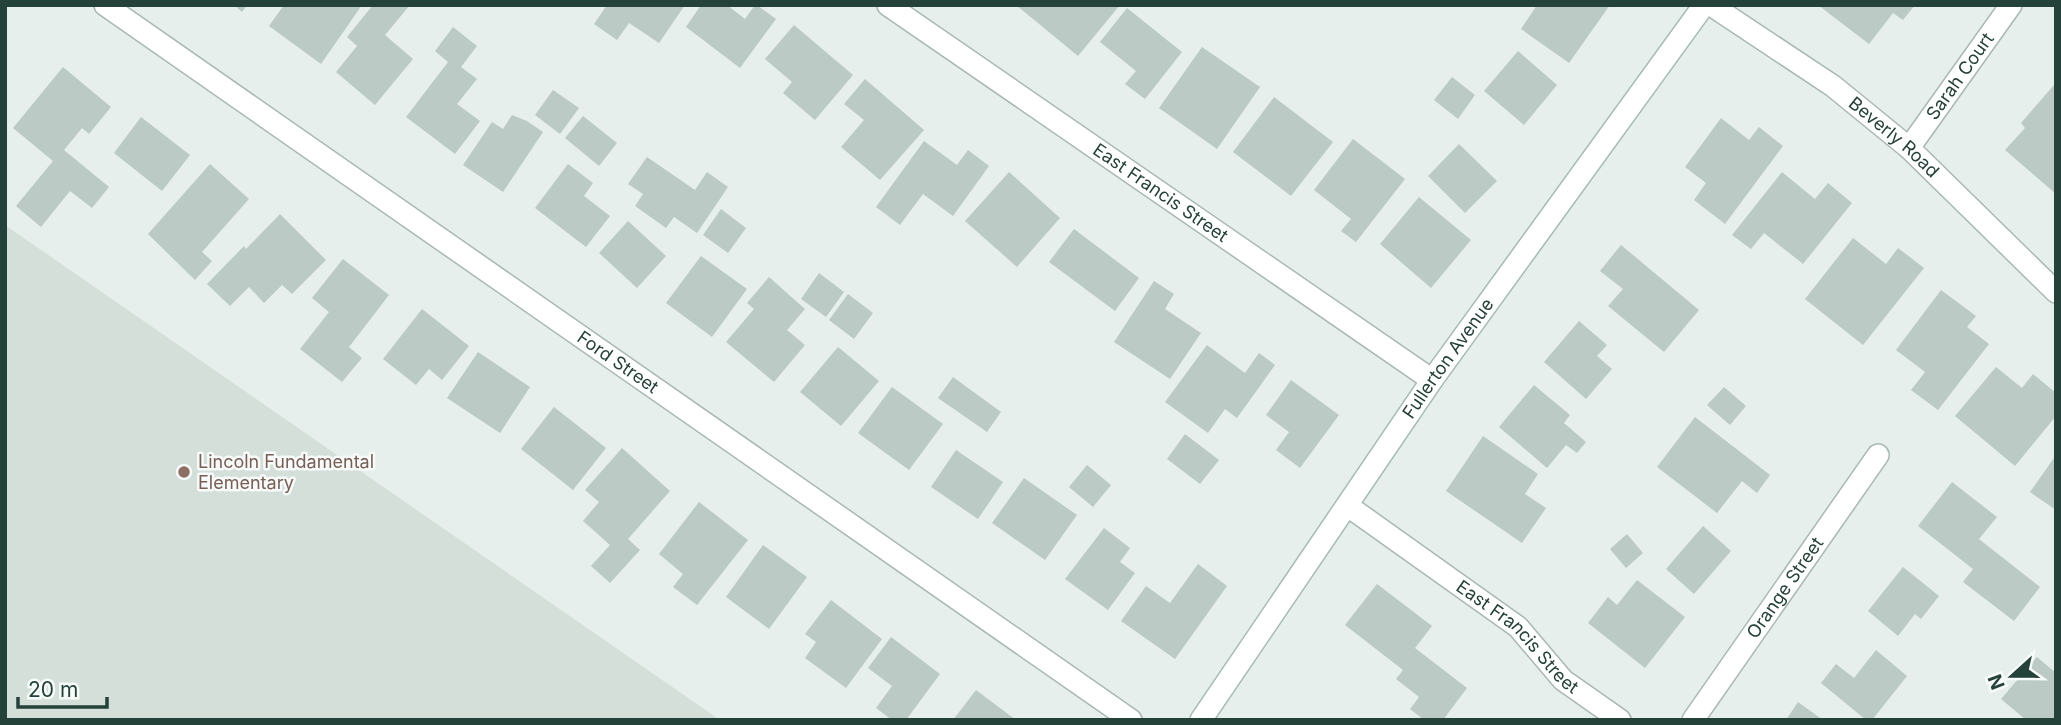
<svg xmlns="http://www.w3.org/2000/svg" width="2061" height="725" font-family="Inter,sans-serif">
<rect width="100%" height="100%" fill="#e6efeb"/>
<polygon fill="#d4dfda" points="5,225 720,720 5,720"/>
<g fill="#bbcac4">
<polygon points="234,5 247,5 242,12"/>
<polygon points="284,5 362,5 321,64 269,26"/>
<polygon points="373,5 410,5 385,35 413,59 375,105 336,72 357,46 347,37"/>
<polygon points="607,5 685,5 659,43 629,23 617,40 594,24"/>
<polygon points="701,5 727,5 745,19 755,5 757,5 776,19 740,68 686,27"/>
<polygon points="1016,5 1120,5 1078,56"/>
<polygon points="1537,5 1610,5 1569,63 1521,29"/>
<polygon points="1818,5 1915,5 1903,20 1893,13 1869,44"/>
<polygon points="1127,8 1182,52 1145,99 1125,84 1136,71 1100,42"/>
<polygon points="794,25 853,75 815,120 783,93 792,82 765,59"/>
<polygon points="453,27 477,46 461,67 477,79 457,104 480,121 455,154 406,117 448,62 435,51"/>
<polygon points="1202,47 1260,87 1217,149 1159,108"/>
<polygon points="1518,51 1557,85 1524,125 1484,91"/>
<polygon points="63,67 111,107 89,134 82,128 64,150 109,187 92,208 70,191 41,227 16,206 53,161 13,128"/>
<polygon points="1452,77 1475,95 1458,119 1434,100"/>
<polygon points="865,79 924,130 880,180 841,147 864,120 844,104"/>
<polygon points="2054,85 2056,87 2056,194 2005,150 2025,128 2021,123"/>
<polygon points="553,90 579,108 560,134 535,115"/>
<polygon points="1274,97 1333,142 1291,196 1233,152"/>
<polygon points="512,115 527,121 543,132 503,192 463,165 492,122 503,129"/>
<polygon points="583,116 617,143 599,166 565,138"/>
<polygon points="141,117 190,155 162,191 114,153"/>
<polygon points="1721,118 1749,140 1759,127 1783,146 1725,224 1694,200 1706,183 1685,167"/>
<polygon points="1353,139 1405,179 1356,242 1341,231 1351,219 1314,190"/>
<polygon points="924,141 957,165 968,150 989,166 953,216 923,194 900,225 876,207"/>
<polygon points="1459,144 1497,181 1465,213 1428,176"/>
<polygon points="647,157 695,190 707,172 728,187 697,233 674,217 666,228 635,206 643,194 628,184"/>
<polygon points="210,164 249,199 202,252 212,261 195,280 148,234"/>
<polygon points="568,164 593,183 584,196 610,216 586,247 535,208"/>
<polygon points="1009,172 1060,218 1017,267 965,221"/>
<polygon points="1782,172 1815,199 1828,183 1852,203 1803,264 1764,233 1751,249 1732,235"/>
<polygon points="1419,197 1471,240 1431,288 1380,244"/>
<polygon points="721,209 746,228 728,253 703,235"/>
<polygon points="280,214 326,260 292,294 282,285 264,303 249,287 230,306 207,284 244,246 246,249"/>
<polygon points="628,221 666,256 637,288 599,253"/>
<polygon points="1074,229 1139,278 1115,311 1049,262"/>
<polygon points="1853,238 1886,264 1898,248 1924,268 1863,345 1805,299"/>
<polygon points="1621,245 1699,310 1664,352 1608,306 1623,289 1600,271"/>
<polygon points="701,256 747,289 712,337 666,303"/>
<polygon points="343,259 389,295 349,347 362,358 342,382 300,349 329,312 312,298"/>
<polygon points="819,273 844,292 826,317 801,299"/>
<polygon points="769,277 805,309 787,330 805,345 774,382 726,342 754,309 747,303"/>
<polygon points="1154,281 1174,294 1165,309 1201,333 1170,379 1114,342"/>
<polygon points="1941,290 1976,316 1967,327 1989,344 1938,410 1911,390 1925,372 1896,350"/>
<polygon points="848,294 873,313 854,339 829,320"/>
<polygon points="422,309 469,346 442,380 429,369 416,385 383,359"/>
<polygon points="1579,321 1607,345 1597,356 1612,369 1586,399 1544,362"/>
<polygon points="1207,345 1245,373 1259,353 1275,365 1237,418 1225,409 1208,433 1165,402"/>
<polygon points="838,347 879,381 841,426 800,392"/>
<polygon points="478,352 530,387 500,433 447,398"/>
<polygon points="1996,367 2022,388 2033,374 2056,393 2056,416 2015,466 1955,416"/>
<polygon points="953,377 1001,412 987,432 938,398"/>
<polygon points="1291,380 1339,415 1300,468 1276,450 1289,432 1266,415"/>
<polygon points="1534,385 1570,415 1564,423 1586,442 1577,453 1566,445 1547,468 1499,427"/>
<polygon points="892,387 943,424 909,470 858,433"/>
<polygon points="1724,387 1746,406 1730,425 1707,405"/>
<polygon points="554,407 606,448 573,490 521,449"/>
<polygon points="1695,417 1770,475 1757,493 1742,481 1717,513 1657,467"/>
<polygon points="1185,434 1219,460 1200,484 1167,459"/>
<polygon points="1483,436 1538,474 1525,494 1546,508 1522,543 1446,491"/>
<polygon points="622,448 670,491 628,539 640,550 610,583 591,566 610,545 583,521 599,502 585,490"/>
<polygon points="956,450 1003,482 978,519 931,487"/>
<polygon points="2056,455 2056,510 2030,492"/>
<polygon points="1087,465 1111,485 1093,507 1069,487"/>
<polygon points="1024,478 1077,515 1045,560 992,523"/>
<polygon points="1952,482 1997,517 1979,539 2040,587 2014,621 1963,582 1973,569 1918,526"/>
<polygon points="699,502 748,540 697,605 673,587 683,574 659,554"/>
<polygon points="1703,526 1731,551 1694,594 1666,569"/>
<polygon points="1104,528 1130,548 1120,562 1135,573 1108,610 1065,579"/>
<polygon points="1627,534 1643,553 1626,568 1610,549"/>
<polygon points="763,545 807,577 769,629 726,597"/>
<polygon points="1198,564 1227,586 1175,659 1121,621 1146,586 1170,603"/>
<polygon points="1903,567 1939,596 1921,619 1915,614 1898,636 1868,611"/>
<polygon points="1637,580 1685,617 1645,668 1588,623 1608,597 1617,605"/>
<polygon points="1377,584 1432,626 1415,648 1467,688 1443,720 1424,720 1410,709 1419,697 1396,679 1403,670 1345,625"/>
<polygon points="831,600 882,639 846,688 805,658 816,642 805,634"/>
<polygon points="891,637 940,674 906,720 892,720 876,708 892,686 868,668"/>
<polygon points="1876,650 1907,676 1872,720 1866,720 1821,683 1836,664 1854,678"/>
<polygon points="2037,657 2056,673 2056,720 2026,720 2001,699"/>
<polygon points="976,690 1016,720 953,720"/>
<polygon points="1798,702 1823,720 1786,720"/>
</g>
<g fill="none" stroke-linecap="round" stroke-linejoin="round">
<g stroke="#a8b8b2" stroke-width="24">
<g id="street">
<path id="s1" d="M105 5 1131 720"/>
<path id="s2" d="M888 5 1432 380"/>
<path id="s3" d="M1711 5 1833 86 1909 148 2056 292"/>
<path id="s4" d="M1909 148 2011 5"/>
<path id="s5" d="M1348 506 1518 627 1563 680 1620 720"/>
<path id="s6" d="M1693 720 1878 455"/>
</g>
</g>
<g stroke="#a4bbb3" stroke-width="24">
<g id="secondary">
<path id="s7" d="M1201 720 1432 380 1704 5"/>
</g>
</g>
<use href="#street" stroke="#fff" stroke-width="21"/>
<use href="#secondary" stroke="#fff" stroke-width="21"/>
</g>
<circle fill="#8d6e63" stroke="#f7fbf9" stroke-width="2.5" cx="184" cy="472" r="7"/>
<g text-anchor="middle" stroke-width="5" stroke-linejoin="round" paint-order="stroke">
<g font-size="18" fill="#24423a" stroke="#f7fbf9">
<text dy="6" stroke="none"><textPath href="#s4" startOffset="88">Sarah Court</textPath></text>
<text dy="6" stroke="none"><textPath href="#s3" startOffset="226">Beverly Road</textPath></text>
<text dy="6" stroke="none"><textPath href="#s2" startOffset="331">East Francis Street</textPath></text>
<text dy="6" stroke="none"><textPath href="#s7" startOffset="438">Fullerton Avenue</textPath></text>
<text dy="6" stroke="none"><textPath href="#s1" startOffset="625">Ford Street</textPath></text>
<text dy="6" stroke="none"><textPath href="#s6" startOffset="161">Orange Street</textPath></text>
<text dy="6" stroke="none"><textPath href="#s5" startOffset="215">East Francis Street</textPath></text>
</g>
<g font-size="18" fill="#785e54" stroke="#f7fbf9" text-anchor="start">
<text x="198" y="468">Lincoln Fundamental<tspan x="198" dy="21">Elementary</tspan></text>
</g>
</g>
<rect width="2061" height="725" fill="none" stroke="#24423a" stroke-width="14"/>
<g transform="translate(2012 676) rotate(249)" stroke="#f7fbf9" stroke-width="5" paint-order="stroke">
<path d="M0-5L12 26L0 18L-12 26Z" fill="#24423a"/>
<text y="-10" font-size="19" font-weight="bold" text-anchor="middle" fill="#24423a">N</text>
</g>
<path d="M18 697v10h89v-10" fill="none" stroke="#24423a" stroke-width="3.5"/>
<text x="28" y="697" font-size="21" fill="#24423a" stroke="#f7fbf9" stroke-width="5" paint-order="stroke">20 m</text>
</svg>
